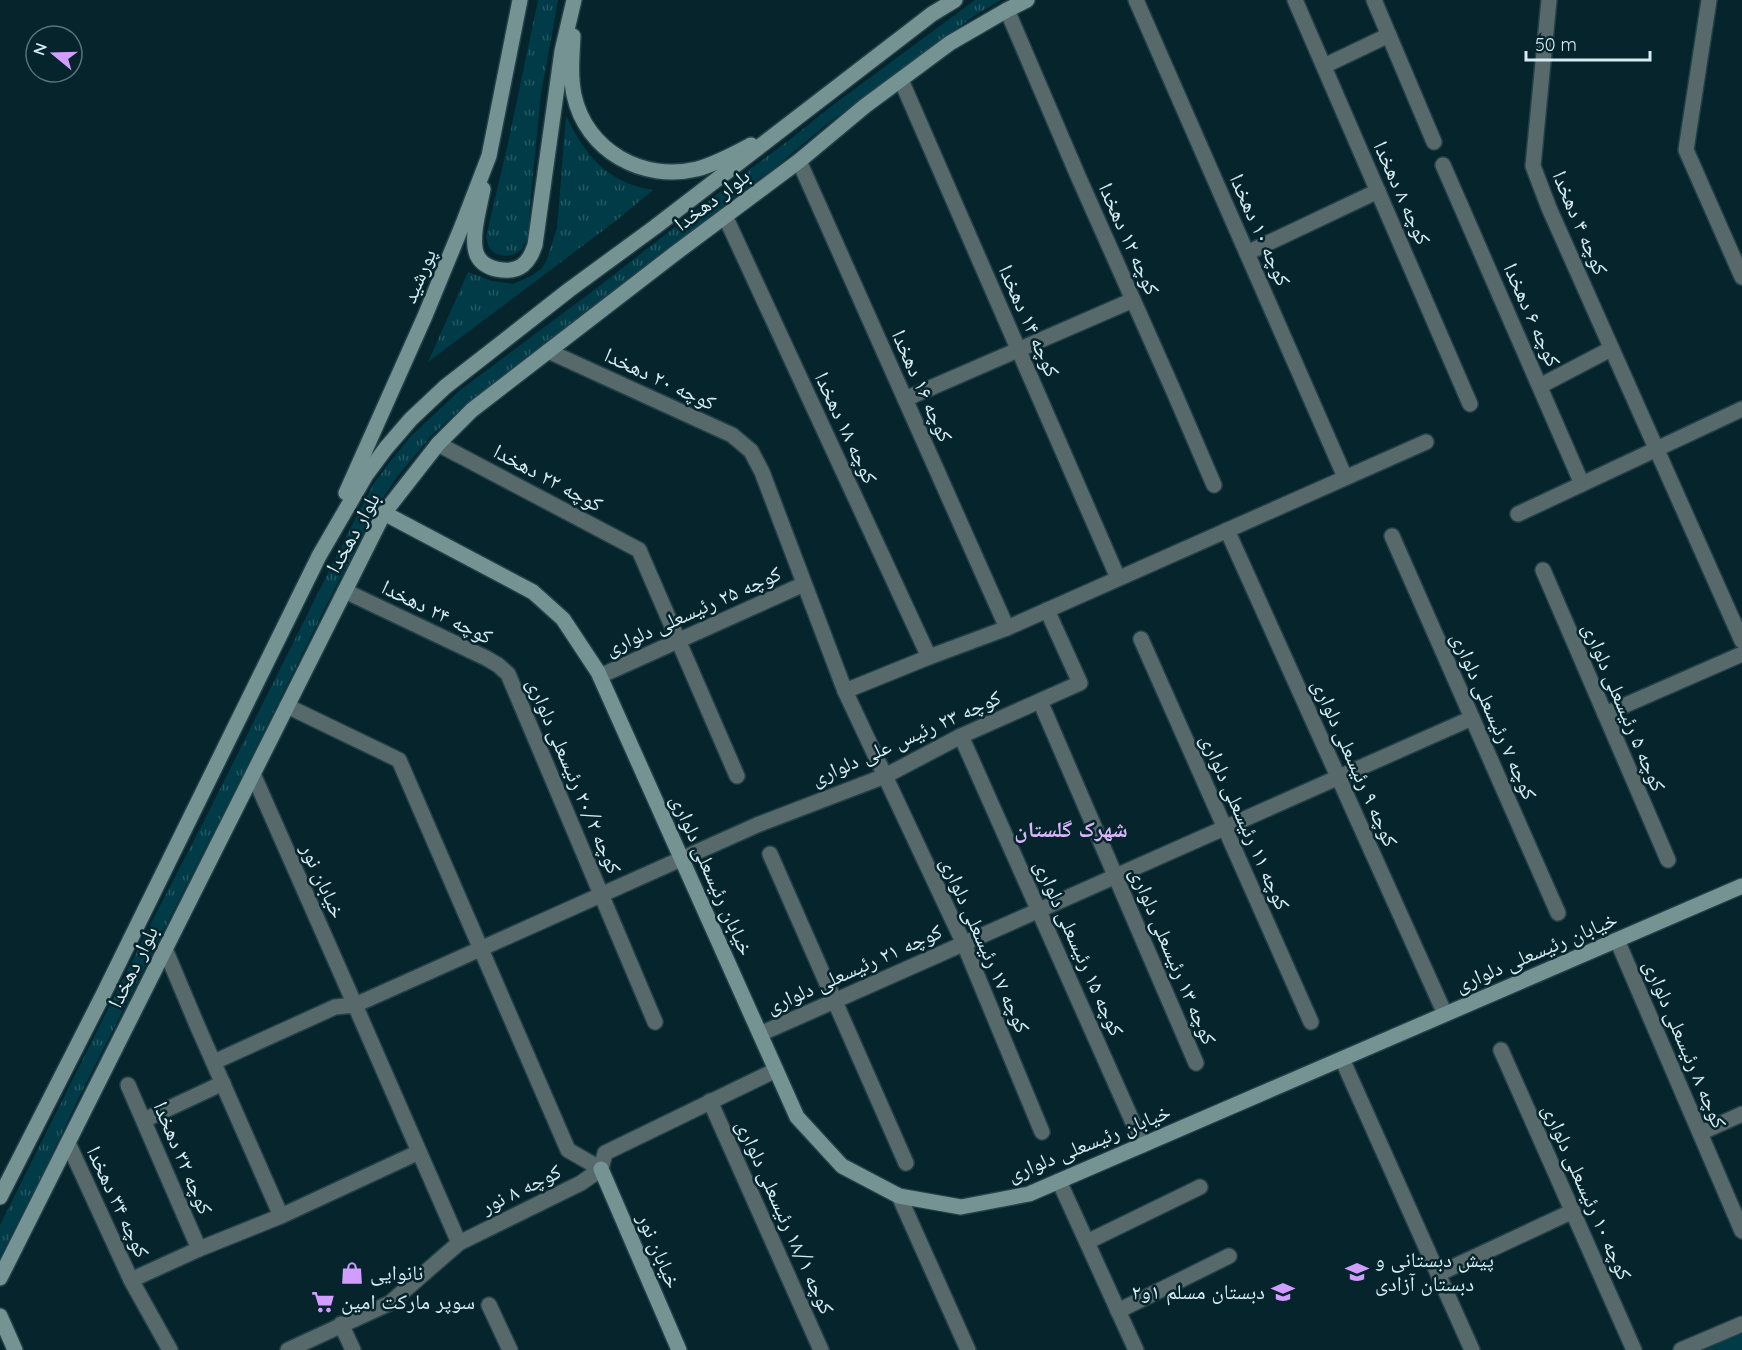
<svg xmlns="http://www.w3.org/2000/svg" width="1742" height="1350" font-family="Quicksand,'Noto Naskh Arabic',sans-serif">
<defs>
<pattern id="grass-tufts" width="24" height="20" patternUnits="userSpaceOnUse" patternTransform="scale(1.5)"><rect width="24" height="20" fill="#013b47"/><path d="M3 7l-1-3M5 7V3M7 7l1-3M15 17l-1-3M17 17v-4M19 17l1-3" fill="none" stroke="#255862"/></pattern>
</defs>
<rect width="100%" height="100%" fill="#05242b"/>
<g fill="url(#grass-tufts)">
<polygon points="538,0 558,0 541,94 531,194 528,237 522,249 515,254 506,256 496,254 489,248 486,237 508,143"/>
<polygon points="975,0 1001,0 974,16 822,128 778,165 740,193 602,301 527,356 467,403 431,436 396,478 377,507 328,602 242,776 80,1095 44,1171 0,1257 0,1225 152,921 204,821 348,533 374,483 389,463 411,436 459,391 602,284 730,184 788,141 833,105"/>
<path d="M566 116C586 156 606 182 653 190L613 223 428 362 468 272 492 281 513 284 531 276 541 269 546 262 557 228Z"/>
</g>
<polygon fill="#013b47" points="1742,1332 1742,1350 1701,1350"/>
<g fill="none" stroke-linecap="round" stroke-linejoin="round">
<g stroke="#224047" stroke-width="18">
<g id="street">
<polyline points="1136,0 1345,477"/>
<polyline points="1295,0 1470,404"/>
<polyline points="1374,0 1434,142"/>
<polyline points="1549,0 1533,166 1549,208 1742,641"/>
<polyline points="1709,0 1686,150 1742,277"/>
<polyline points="1007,10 1078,176 1174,392 1214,485"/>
<polyline points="1324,66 1389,35"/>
<polyline points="901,80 1118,578"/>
<polyline points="799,161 1007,628"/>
<polyline points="1443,165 1582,484"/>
<polyline points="725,216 929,657"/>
<polyline points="1247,253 1378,191"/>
<polyline points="548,351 732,435 751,451 762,472 845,691 964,944 1042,1132"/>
<polyline points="1540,386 1605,352"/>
<polyline points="905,399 1133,300"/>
<polyline points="438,444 639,550 737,776"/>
<polyline points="1518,514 1742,409"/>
<polyline points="1227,530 1445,1014"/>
<polyline points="1392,536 1558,913"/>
<polyline points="1543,570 1668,860"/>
<polyline points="345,591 486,658 498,665 508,674 655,1022"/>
<polyline points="1141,639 1311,1022"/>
<polyline points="600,676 804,584"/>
<polyline points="845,691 929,657 1007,628 1426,442"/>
<polyline points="1040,701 1196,1063"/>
<polyline points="287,706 399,760 568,1150 601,1169"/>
<polyline points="1605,714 1742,654"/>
<polyline points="961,736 1143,1145"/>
<polyline points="253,774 355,1005 459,1243"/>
<polyline points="770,854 906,1163"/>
<polyline points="1617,940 1742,1231"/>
<polyline points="165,949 197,1025 281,1216"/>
<polyline points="760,1034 1472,718"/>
<polyline points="1501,1050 1634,1350"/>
<polyline points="1342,1059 1472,1350"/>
<polyline points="214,1062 335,1007 355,1005 757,825 885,776 961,736 1080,683 1047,610"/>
<polyline points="128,1085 199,1249"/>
<polyline points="710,1101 821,1350"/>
<polyline points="144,1120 223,1083"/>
<polyline points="1700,1133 1742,1114"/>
<polyline points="68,1143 131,1280 170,1350"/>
<polyline points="601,1169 605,1153 776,1070"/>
<polyline points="1059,1181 1136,1350"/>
<polyline points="899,1196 968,1350"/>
<polyline points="1087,1242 1200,1187"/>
<polyline points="1438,1274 1573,1211"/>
<polyline points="131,1280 199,1249 281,1216 419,1152"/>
<polyline points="489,1305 510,1350"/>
<polyline points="1118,1311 1229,1256"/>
<polyline points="341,1324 353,1350"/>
<polyline points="288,1350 390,1303 459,1243 581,1183 601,1169"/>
<polyline points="1681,1350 1742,1324"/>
</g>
</g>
<g stroke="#224047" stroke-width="18">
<g id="secondary">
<path d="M573 36C572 56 570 76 574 95 586 151 643 182 697 169 716 164 734 154 751 145"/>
<path d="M483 189C480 206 470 238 477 255 484 270 510 275 523 265 530 259 532 253 535 245L562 51 574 0"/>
<polyline points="346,493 425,316 462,226 489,156 520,0"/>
<polyline points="384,513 533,592 563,619 598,672 797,1117 842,1166 899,1196 961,1207 1029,1194 1742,886"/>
<polyline points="601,1169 679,1350"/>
<polyline points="0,1197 104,993 319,556 366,475 386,448 411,419 445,387 569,290 655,227 932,14 955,0"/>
<polyline points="0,1278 384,513 438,444 472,410 673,255 799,161 865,106 950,43 1007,10 1027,0"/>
<polyline points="0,1316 15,1350"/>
</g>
</g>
<use href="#street" stroke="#57696a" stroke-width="15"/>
<use href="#secondary" stroke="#769394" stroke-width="15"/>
</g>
<defs>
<g id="school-bare" transform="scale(1.8)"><path d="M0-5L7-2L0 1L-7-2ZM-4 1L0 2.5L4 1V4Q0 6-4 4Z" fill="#d19dfe" stroke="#05242b" stroke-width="2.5" paint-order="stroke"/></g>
<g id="shop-bare" transform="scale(1.8)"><path d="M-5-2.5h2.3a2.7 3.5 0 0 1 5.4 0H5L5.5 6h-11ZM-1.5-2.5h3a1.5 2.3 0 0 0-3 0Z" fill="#d19dfe" stroke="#05242b" stroke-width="2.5" paint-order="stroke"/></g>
<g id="supermarket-bare" transform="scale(1.8)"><path d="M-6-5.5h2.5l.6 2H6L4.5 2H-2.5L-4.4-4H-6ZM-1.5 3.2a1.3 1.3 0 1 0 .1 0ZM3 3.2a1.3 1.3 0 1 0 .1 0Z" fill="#d19dfe" stroke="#05242b" stroke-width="2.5" paint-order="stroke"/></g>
</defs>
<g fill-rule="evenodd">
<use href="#school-bare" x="1357" y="1272"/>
<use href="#shop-bare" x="352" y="1273"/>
<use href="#school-bare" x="1283" y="1292"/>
<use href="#supermarket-bare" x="323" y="1302"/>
</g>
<g text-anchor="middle" stroke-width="5" stroke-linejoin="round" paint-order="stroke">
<g font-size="21" fill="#d6ebf2" stroke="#05242b">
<text transform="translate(1402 193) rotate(66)" y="7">کوچه ۸ دهخدا</text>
<text transform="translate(712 200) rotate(-37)" y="7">بلوار دهخدا</text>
<text transform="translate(1580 223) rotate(67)" y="7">کوچه ۴ دهخدا</text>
<text transform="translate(1260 230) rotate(66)" y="7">کوچه ۱۰ دهخدا</text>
<text transform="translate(1129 239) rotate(66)" y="7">کوچه ۱۲ دهخدا</text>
<text transform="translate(419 276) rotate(-67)" y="7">پورشید</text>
<text transform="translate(1532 315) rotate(66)" y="7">کوچه ۶ دهخدا</text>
<text transform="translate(1029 321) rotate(66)" y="7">کوچه ۱۴ دهخدا</text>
<text transform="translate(660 379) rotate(25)" y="7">کوچه ۲۰ دهخدا</text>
<text transform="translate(922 386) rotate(66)" y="7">کوچه ۱۶ دهخدا</text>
<text transform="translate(846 428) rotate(65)" y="7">کوچه ۱۸ دهخدا</text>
<text transform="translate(548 478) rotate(28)" y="7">کوچه ۲۲ دهخدا</text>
<text transform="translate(353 533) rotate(-61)" y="7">بلوار دهخدا</text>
<text transform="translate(693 611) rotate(-24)" y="7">کوچه ۲۵ رئیسعلی دلواری</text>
<text transform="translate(437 612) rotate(26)" y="7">کوچه ۲۴ دهخدا</text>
<text transform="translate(1624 707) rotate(67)" y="7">کوچه ۵ رئیسعلی دلواری</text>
<text transform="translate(1494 716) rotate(66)" y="7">کوچه ۷ رئیسعلی دلواری</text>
<text transform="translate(906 738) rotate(-24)" y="7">کوچه ۲۳ رئیس علی دلواری</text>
<text transform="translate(1355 763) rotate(66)" y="7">کوچه ۹ رئیسعلی دلواری</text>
<text transform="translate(574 776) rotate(67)" y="7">کوچه ۲۰/۲ رئیسعلی دلواری</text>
<text transform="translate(1245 822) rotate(66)" y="7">کوچه ۱۱ رئیسعلی دلواری</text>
<text transform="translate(712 875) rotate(66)" y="7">خیابان رئیسعلی دلواری</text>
<text transform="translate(323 881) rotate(66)" y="7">خیابان نور</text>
<text transform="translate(985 945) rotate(66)" y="7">کوچه ۱۷ رئیسعلی دلواری</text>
<text transform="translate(1079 948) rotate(66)" y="7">کوچه ۱۵ رئیسعلی دلواری</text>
<text transform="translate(1536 952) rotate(-23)" y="7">خیابان رئیسعلی دلواری</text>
<text transform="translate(1173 956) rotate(67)" y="7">کوچه ۱۳ رئیسعلی دلواری</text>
<text transform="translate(133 967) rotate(-64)" y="7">بلوار دهخدا</text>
<text transform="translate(854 969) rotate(-24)" y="7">کوچه ۲۱ رئیسعلی دلواری</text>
<text transform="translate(1685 1044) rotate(67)" y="7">کوچه ۸ رئیسعلی دلواری</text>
<text transform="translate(1089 1143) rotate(-22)" y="7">خیابان رئیسعلی دلواری</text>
<text transform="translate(183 1158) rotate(67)" y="7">کوچه ۳۲ دهخدا</text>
<text transform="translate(521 1189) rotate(-26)" y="7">کوچه ۸ نور</text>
<text transform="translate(1587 1192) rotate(66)" y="7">کوچه ۱۰ رئیسعلی دلواری</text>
<text transform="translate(118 1202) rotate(65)" y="7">کوچه ۳۴ دهخدا</text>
<text transform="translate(785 1217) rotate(66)" y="7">کوچه ۱۸/۱ رئیسعلی دلواری</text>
<text transform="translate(659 1251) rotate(67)" y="7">خیابان نور</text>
</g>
<g font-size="21" fill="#d6ebf2" stroke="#05242b" text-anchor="start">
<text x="1375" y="1267">پیش دبستانی و<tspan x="1375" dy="24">دبستان آزادی</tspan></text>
<text x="370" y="1280">نانوایی</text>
<text x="1265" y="1299" text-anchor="end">دبستان مسلم ۱و۲</text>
<text x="341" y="1309">سوپر مارکت امین</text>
</g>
<g font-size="22" font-weight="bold" fill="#d9b6fa" stroke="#05242b">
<text x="1071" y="837">شهرک گلستان</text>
</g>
</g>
<g transform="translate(54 54) rotate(289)"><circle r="28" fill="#05242b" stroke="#59747b" stroke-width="1.5"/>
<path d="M0-4.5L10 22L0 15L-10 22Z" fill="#d19dfe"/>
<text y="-9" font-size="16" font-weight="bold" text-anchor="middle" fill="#d6ebf2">N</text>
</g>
<path d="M1526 51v9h124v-9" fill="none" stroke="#d6ebf2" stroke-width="3"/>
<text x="1535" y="51" font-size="18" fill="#d6ebf2" stroke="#05242b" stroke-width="4.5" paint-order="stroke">50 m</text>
</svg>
